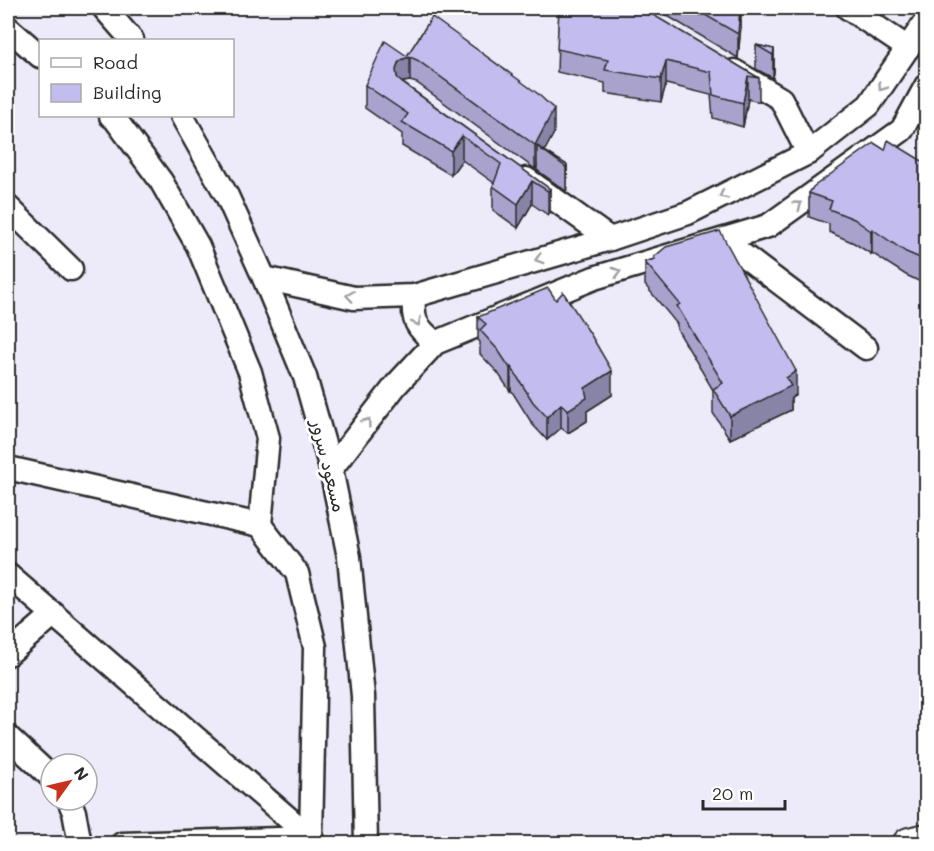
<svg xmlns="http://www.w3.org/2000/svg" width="934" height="851" font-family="Mali,'Playpen Sans Arabic',sans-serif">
<rect width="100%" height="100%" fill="#edebfa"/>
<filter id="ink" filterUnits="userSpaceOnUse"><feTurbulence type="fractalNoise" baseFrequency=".0167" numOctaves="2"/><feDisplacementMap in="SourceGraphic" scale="12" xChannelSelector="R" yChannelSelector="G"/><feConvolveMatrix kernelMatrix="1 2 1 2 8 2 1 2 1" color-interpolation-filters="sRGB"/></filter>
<g filter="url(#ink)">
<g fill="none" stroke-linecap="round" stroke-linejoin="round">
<g stroke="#2b2b2b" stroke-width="27">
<g id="street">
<polyline points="104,8 132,40"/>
<polyline points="848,8 908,48"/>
<polyline points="8,28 40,56"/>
<polyline points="734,71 781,99 808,153"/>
<polyline points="111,116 115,119 161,181 198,246 250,372 268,438 260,525"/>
<polyline points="182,116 227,196 264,278 305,377 331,469 349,557 363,696 366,844"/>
<polyline points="526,179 610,239"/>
<polyline points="8,207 71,269"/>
<polyline points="723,240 866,348"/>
<polyline points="264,278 354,298 414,296 610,239 688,213 808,153 869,105 926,21"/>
<path d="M414 296C412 322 416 326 435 343"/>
<polyline points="8,468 260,525 297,573 315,647 311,838 122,844"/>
<polyline points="331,469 396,385 435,343 594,278 768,226 902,130 926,86"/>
<polyline points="8,575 311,838"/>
<polyline points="8,654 54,614"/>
<polyline points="8,737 51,777"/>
<polyline points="69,800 74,812 80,844"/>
</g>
</g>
<g stroke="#2b2b2b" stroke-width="36">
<polyline id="secondary" points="909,844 926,840"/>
</g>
<use href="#street" stroke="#fff" stroke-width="22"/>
<use href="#secondary" stroke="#fff" stroke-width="32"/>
</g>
<g fill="#a8a2cd" stroke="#2b2b2b" stroke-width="1.5">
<polygon points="559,8 741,8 741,25 738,58 661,12 655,11 648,12 759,78 759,102 748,99 743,127 713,118 711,95 666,84 661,102 605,93 605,83 557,72"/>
<polygon points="432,17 554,133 544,151 567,165 567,189 566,191 537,170 537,166 535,169 417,83 410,81 402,82 550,189 550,212 548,215 532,204 518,228 493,210 493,186 494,183 462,160 451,175 402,146 402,134 365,108 365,85 407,56"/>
<polygon points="756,45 774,49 774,72 773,78 756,69"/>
<polygon points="885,150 927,164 927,282 925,284 906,275 872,253 871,254 854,243 829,232 829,224 809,217 809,193"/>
<polygon points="654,257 796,395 791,398 791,410 730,439 713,413 713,390 677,329 677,324 645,285 645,262 654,259"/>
<polygon points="478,317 612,395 587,411 587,421 568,433 561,428 547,440 533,425 511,390 510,391 498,373 480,354 480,342 478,340"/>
</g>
<g fill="#8884a7" stroke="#2b2b2b" stroke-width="1.5">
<polygon points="642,8 655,8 655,11 648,13"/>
<polygon points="740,8 741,25 738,58 738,34"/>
<polygon points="774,49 774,72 773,78 773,55"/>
<polygon points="410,57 410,81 403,82 398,87 396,70 398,63 403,59"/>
<polygon points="666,61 666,84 661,102 661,79"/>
<polygon points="748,76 748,99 743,127 743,103"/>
<polygon points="554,109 554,133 544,152 537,146 537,166 535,169 535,145"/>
<polygon points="462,136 462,160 451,175 451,151"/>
<polygon points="567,165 567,189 566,191 566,167"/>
<polygon points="532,181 532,204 518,228 518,204"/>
<polygon points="550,189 550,212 548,215 548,191"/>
<polygon points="872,229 872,253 871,254 871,231"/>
<polygon points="927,258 927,282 925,284 925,260"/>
<polygon points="511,367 511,390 510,391 510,368"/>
<polygon points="612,371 612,395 587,411 587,421 568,433 568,410 585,388"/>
<polygon points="796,371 796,395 791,398 791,410 730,439 730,416"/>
<polygon points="561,404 561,428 547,440 547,417"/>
</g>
<g fill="#c3bcee" stroke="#2b2b2b" stroke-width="1.5">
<polygon points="559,8 644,8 648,12 759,78 748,76 743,103 713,95 711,72 666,61 661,79 605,70 608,60 557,49"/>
<polygon points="693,8 740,8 738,34"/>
<polygon points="432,17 537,93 554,109 535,145 417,60 410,57 403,59 398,63 396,70 397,77 401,82 550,189 548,191 532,181 518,204 493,186 501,164 462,136 451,151 402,122 408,114 365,85 385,41 407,56"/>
<polygon points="756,45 774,49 773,55"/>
<polygon points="888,140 927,164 927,258 925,260 906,252 872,229 871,231 854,219 829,209 832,201 809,193 813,187 874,143 885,150"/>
<polygon points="537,146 567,165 566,167"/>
<polygon points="720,231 796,371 786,378 791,386 730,416 713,389 723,383 677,306 680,304 645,262 655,259 654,257 666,247"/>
<polygon points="548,288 556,300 563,292 591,335 612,371 585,388 587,398 568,410 561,404 547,417 533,402 511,367 510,368 498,350 480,330 486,324 478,317"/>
</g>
<defs><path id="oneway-chevron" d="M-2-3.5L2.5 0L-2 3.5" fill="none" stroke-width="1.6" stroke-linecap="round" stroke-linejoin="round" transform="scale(1.5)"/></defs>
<g stroke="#a0a0a0">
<use href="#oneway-chevron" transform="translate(882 87) rotate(125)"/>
<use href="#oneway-chevron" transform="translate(723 195) rotate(154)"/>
<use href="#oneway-chevron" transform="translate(798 205) rotate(-36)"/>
<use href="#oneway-chevron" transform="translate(539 259) rotate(164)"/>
<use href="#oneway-chevron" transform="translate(617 272) rotate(-17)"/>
<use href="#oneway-chevron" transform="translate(350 296) rotate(-172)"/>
<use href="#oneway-chevron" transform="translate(417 322) rotate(63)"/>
<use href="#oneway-chevron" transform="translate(367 422) rotate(-53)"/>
</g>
</g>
<g text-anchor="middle" stroke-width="6" stroke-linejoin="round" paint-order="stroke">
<g font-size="18" fill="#2b2b2b" stroke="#fff">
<text transform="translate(328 466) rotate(76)" y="6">مسعود سرور</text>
</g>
</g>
<rect width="934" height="851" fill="none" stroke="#fff" stroke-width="30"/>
<rect x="15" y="15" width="904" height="821" fill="none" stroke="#2b2b2b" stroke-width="2" filter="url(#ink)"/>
<rect x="39" y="39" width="195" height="78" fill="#ffffff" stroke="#aaaaaa" stroke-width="1.5"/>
<rect x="51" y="58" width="30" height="9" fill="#ffffff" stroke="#aaaaaa" stroke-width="1.5"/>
<text x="93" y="69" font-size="18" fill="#2b2b2b">Road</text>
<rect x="51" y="84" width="30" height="18" fill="#c3bcee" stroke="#aaaaaa" stroke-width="1.5"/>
<text x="93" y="99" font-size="18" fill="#2b2b2b">Building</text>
<g transform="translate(69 782) rotate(56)"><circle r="28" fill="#ffffff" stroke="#aaaaaa" stroke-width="1.5"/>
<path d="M0-4.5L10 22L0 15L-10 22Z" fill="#c8321e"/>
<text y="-9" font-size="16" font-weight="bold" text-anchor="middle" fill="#2b2b2b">N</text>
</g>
<path d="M703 800v9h82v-9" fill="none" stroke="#2b2b2b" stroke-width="3"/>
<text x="712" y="800" font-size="18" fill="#2b2b2b" stroke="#ffffff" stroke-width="4.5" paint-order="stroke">20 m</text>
</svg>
